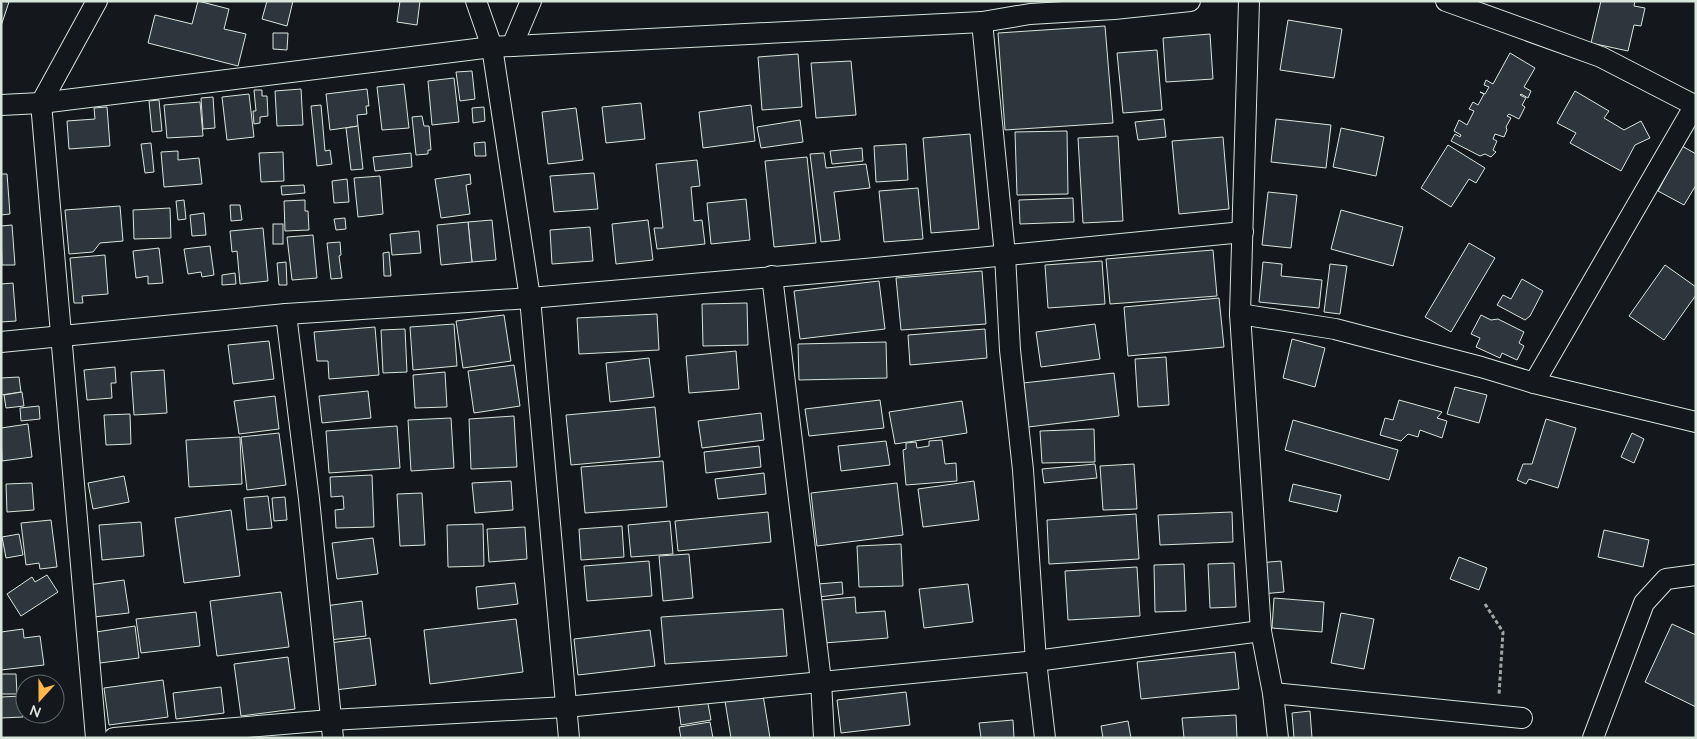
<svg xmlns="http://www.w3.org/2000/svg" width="1697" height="739" font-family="Lato,sans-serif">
<rect width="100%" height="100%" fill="#14181c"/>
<g fill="#2c363c" stroke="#d8e6dc">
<polygon points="1,1 9,2 1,26"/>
<polygon points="198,1 229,9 224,29 246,34 238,66 148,43 155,15 192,24"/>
<polygon points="267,1 293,1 287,26 262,19"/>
<polygon points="400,1 420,1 417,25 397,22"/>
<polygon points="1601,1 1635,1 1634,6 1645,8 1641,26 1634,25 1628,51 1591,43"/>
<polygon points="1288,20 1342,29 1334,78 1280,70"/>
<polygon points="1105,26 1113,123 1005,130 998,33"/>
<polygon points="273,33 288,33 287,50 273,49"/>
<polygon points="1210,34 1213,79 1166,82 1163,38"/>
<polygon points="1157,50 1162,110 1123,113 1117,53"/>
<polygon points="1510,53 1535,68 1524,87 1531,91 1528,98 1521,94 1520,95 1526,98 1522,105 1525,107 1519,119 1509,114 1507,116 1511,118 1506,127 1507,130 1504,137 1495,134 1493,139 1497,141 1493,150 1496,152 1491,157 1485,154 1480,156 1451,141 1455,134 1460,137 1461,135 1454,131 1459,120 1467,125 1474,111 1469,109 1473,102 1478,105 1484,94 1480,92 1485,94 1489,87 1484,85 1486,80 1493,84"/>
<polygon points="798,54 802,107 762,110 758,57"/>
<polygon points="851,61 856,115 816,118 811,63"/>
<polygon points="472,71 475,99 460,101 456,72"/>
<polygon points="454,78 459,122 432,125 428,81"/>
<polygon points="404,84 409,128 382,130 377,87"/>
<polygon points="301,89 303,125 277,126 275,91"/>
<polygon points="367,89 369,106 366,106 367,114 357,115 358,126 330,130 326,94"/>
<polygon points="254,90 262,90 262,96 267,96 268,116 260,117 260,123 254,124 253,111 256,111"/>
<polygon points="1575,91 1609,111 1604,118 1624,130 1641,121 1650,138 1635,145 1621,171 1570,143 1576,133 1557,123"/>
<polygon points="249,94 254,137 227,140 222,97"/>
<polygon points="213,97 215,128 203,129 201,98"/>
<polygon points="159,100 162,131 152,132 149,101"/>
<polygon points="200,102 203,136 167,138 164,105"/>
<polygon points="641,103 645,139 606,143 602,107"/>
<polygon points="321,105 325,151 330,150 332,164 317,166 311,106"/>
<polygon points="751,105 755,141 703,148 699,112"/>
<polygon points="107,107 110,146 69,149 67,121 95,119 94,108"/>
<polygon points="484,107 485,121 473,123 472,108"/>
<polygon points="576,108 583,160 548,164 542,112"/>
<polygon points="422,116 424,126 429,126 431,150 428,150 428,154 416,155 412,117"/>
<polygon points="1164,119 1166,137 1138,140 1135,122"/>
<polygon points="1276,119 1331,125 1326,168 1271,162"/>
<polygon points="800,120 803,142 761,148 757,127"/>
<polygon points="358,126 363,169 351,170 346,128"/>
<polygon points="1341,128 1384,137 1376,176 1333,167"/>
<polygon points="1067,131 1068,194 1017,195 1015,132"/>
<polygon points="970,134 979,229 931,233 923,138"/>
<polygon points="1118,136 1123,221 1083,223 1078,138"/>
<polygon points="1223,137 1229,209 1179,214 1172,141"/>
<polygon points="485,142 486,156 475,156 474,143"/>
<polygon points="151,143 154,172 145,173 141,144"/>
<polygon points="906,144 908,180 876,182 874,146"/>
<polygon points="1448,145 1485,168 1476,183 1469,179 1451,207 1421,188"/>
<polygon points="1682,146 1696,154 1696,185 1684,205 1658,191"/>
<polygon points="862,148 863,161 832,164 830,151"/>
<polygon points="178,151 178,160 199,158 202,184 164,187 161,152"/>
<polygon points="283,152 284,181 261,182 259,153"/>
<polygon points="411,153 412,167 375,171 373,157"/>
<polygon points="824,153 826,168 866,164 870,188 834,192 840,240 821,242 810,154"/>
<polygon points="807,157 816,243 774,247 765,161"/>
<polygon points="697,160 700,186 691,187 694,221 702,220 705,244 657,249 654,228 663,228 656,164"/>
<polygon points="594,173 598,209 554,212 550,176"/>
<polygon points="1,174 7,174 10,214 1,215"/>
<polygon points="470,174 471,184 466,185 470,214 441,218 435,179"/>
<polygon points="380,176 383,214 358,217 354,178"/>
<polygon points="347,179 349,202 334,203 332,181"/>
<polygon points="304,185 305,193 282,195 281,186"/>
<polygon points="918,188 923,239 884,242 879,191"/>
<polygon points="1268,192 1297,195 1291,248 1262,245"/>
<polygon points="1073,198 1074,222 1020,224 1019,200"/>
<polygon points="746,199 750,240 711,244 707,203"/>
<polygon points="184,200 186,219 178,220 176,201"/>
<polygon points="305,200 305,211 308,211 309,230 285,231 284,201"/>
<polygon points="230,205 240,205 242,220 231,221"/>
<polygon points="120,206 123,241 100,243 93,252 69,254 65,210"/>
<polygon points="170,208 171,238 134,239 133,210"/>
<polygon points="1341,210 1403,227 1393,266 1331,249"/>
<polygon points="204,213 206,235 192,236 190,215"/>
<polygon points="345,218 346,229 336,230 334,219"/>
<polygon points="492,220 496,260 472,262 468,222"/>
<polygon points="648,220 653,260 616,264 612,224"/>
<polygon points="468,222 472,262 441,265 437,225"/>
<rect x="273" y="224" width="10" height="20"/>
<polygon points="12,225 15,265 2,265 1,226"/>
<polygon points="590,227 593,261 552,264 550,230"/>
<polygon points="263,228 268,281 240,284 237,251 232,252 230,231"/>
<polygon points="419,231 421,253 392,255 390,234"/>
<polygon points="313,235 317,278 292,280 287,237"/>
<polygon points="340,242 341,255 339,256 342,278 331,279 327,243"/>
<polygon points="1469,243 1495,258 1451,332 1425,317"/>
<polygon points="210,246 214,275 202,277 201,272 188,274 184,249"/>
<polygon points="159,248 163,283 148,284 148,276 136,278 133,251"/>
<polygon points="1213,250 1217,296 1110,304 1106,259"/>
<polygon points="389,252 391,276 384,276 383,253"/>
<polygon points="105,255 108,294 82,296 83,303 74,303 70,258"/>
<polygon points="1102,261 1105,304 1048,308 1045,265"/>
<polygon points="286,262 287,285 279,285 277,263"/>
<polygon points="1263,262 1282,264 1281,276 1322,280 1319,308 1259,302"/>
<polygon points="1330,264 1347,266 1340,314 1324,312"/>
<polygon points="1665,265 1696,287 1696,295 1664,340 1629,316"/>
<polygon points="982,271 986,324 901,330 896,278"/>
<polygon points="235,273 236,284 222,285 222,275"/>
<polygon points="1522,279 1543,291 1530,316 1525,320 1497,305 1503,295 1511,299"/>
<polygon points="879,281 885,329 800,339 794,291"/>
<polygon points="13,283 16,321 1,322 1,284"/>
<polygon points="1219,298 1224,347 1128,356 1124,307"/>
<polygon points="747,303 748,345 703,346 702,304"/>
<polygon points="657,314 659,350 579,354 577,318"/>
<polygon points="504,315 511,361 463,368 456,321"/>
<polygon points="1481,315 1491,320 1498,319 1524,332 1519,343 1524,346 1517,360 1502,353 1500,358 1476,347 1480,338 1471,334"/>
<polygon points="454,324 457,366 413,370 410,327"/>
<polygon points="1095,324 1100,359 1041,367 1036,332"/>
<polygon points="375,327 379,375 329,379 328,361 317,361 314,332"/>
<polygon points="405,329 407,372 383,373 381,330"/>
<polygon points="985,329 987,358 910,365 908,335"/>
<polygon points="1292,339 1325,348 1315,387 1283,378"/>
<polygon points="269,341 274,379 233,384 228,345"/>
<polygon points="886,342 887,378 799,380 798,344"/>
<polygon points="736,351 739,389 689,393 686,356"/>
<polygon points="1166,357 1169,405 1138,407 1135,359"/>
<polygon points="649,358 654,397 610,402 606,363"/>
<polygon points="514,365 520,406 474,413 468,371"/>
<polygon points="115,367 116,383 111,383 112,398 87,400 84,370"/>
<polygon points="164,370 167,413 134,415 131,372"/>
<polygon points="445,372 447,407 415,408 413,375"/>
<polygon points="1114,373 1119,416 1020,428 1014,384"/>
<polygon points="19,377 21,392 1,395 1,378"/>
<polygon points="1455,387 1487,395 1479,423 1447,414"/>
<polygon points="368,391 371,418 322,423 319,396"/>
<polygon points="22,392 24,406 6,408 4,395"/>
<polygon points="275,396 279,429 239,434 234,401"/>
<polygon points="880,400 884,428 809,436 805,409"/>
<polygon points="1399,400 1442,412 1437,418 1447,421 1442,438 1420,430 1418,437 1408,434 1401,441 1380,435 1385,418 1393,420"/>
<polygon points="962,401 967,433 895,444 889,412"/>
<polygon points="39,406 40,419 21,421 20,408"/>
<polygon points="655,407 660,457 571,465 566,415"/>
<polygon points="761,413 764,440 702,448 698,421"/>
<polygon points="130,414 131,444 106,445 104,415"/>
<polygon points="514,416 517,467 471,469 469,419"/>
<polygon points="451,418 454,468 411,471 408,420"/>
<polygon points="1546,419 1576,428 1558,488 1529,479 1526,484 1517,480 1523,464 1532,464"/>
<polygon points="1293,420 1398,450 1389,480 1285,450"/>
<polygon points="28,424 32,457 2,461 1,428"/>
<polygon points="397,426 400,468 329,473 326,431"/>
<polygon points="1094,429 1095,462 1042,463 1040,431"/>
<polygon points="279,433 286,485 247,490 241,437"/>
<polygon points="1632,433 1644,439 1634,463 1621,457"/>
<polygon points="240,437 242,484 189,487 186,440"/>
<polygon points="942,440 945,464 956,463 957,481 906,485 903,450 906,449 906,443 916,442 917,448 929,446 929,441"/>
<polygon points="886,441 890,465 841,471 838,446"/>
<polygon points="759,446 761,467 706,473 704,452"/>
<polygon points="663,461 667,507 585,513 581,467"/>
<polygon points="1095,464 1097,478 1044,483 1042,469"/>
<polygon points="1134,464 1137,509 1103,510 1100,466"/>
<polygon points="764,473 766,494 718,499 715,479"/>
<polygon points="372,475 374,527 336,528 335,510 344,509 343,496 331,497 330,477"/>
<polygon points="124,476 129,502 93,509 88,483"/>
<polygon points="511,481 513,510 475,513 472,483"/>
<polygon points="974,481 979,520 923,527 918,489"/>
<polygon points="32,483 34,510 7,512 6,484"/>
<polygon points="897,483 903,535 817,546 811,493"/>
<polygon points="1293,484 1341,495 1337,512 1289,501"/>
<polygon points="422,493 425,545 400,546 397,494"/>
<polygon points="268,496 272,528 247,530 244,498"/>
<polygon points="285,497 287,520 274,521 272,498"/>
<polygon points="231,510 240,576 184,583 175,518"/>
<polygon points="768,512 771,542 678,551 675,521"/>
<polygon points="1232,512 1233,542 1160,545 1158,515"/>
<polygon points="1136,514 1139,559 1049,564 1047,520"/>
<polygon points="51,520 57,567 40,569 39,563 26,565 21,523"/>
<polygon points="670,521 673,554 631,557 628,525"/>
<polygon points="141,522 144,556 102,560 99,525"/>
<polygon points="483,524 484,566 448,567 447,525"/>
<polygon points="622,526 624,557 581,560 579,529"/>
<polygon points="525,527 527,559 489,562 487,529"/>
<polygon points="1604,530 1649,540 1643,567 1598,557"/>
<polygon points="19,534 23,555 6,558 2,537"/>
<polygon points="373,538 378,574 337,579 332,543"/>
<polygon points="901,544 903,586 859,587 857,546"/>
<polygon points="689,554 693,598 663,601 659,556"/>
<polygon points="1459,557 1487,568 1479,590 1450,579"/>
<polygon points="649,561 652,596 587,601 584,566"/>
<polygon points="1281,561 1284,592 1261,594 1258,563"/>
<polygon points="1234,563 1236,607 1210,608 1208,564"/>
<polygon points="1184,564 1186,611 1155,612 1154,565"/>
<polygon points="1137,567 1140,616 1068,620 1065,571"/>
<polygon points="47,575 58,592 21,616 7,594 32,577 35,582"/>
<polygon points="124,580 129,613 85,618 81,586"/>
<polygon points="842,582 843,594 819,597 818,584"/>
<polygon points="515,583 518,604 478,609 476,587"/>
<polygon points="968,584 973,622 924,628 919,589"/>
<polygon points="281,592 289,647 217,656 210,601"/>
<polygon points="855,597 856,613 885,611 888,638 824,643 821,600"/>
<polygon points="1274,598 1324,602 1322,632 1272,628"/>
<polygon points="362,601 366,636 329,640 325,606"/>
<polygon points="783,609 787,656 665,664 661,617"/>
<polygon points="196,612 200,646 141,653 136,619"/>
<polygon points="1341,613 1374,619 1364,669 1331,663"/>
<polygon points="516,619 523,672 430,684 424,630"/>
<polygon points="1672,624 1696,635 1696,707 1645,682"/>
<polygon points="135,626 139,658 100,663 96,632"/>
<polygon points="23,629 24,638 40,636 44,665 1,670 1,632"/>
<polygon points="650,630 655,666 578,675 574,639"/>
<polygon points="370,638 376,685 335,690 329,643"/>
<polygon points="1235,652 1239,689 1141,699 1137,662"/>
<polygon points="288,657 295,709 241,716 234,664"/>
<polygon points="1,674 16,674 17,694 1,694"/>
<polygon points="163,680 168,717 109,725 104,688"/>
<polygon points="221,687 224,713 176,719 173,693"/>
<polygon points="906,692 910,725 841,733 837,700"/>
<polygon points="763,695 770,738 731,738 725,701"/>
<polygon points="22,696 23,717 1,718 1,697"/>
<polygon points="707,698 711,720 681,725 678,703"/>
<polygon points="1310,711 1312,738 1294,738 1292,713"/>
<polygon points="1236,715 1237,738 1184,738 1182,718"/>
<polygon points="1013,720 1014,738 981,738 979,723"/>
<polygon points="1128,721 1131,738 1103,738 1101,726"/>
<polygon points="710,722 713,738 681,738 679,727"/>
</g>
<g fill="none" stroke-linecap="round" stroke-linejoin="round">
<g stroke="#d8e6dc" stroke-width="22">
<g id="street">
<polyline points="476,1 492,47 530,298 569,738"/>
<polyline points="1249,1 1240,314 1261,631 1273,693 1278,738"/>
<polyline points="1446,1 1601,57 1696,106"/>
<polyline points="982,22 1005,255 1010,350 1023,470 1036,661 1045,738"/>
<polyline points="512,46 531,1"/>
<polyline points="1,105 41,103 492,47 982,22 1030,14 1114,9 1190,1"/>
<polyline points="772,276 821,681 824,738"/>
<polyline points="286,314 309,499 333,738"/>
<polyline points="1240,314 1335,329 1481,367 1534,383 1696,422"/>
<polyline points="1,342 286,314 530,298 865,269 1243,232"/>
<polyline points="1534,383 1695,105"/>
<polyline points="1273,693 1522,718"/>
<polyline points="96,738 41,103 97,1"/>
<polyline points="114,738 331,720 566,707 1036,661 1261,631"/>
<polyline points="1593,738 1644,603 1666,579 1696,575"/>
</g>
</g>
<polyline stroke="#9da8a2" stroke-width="3" stroke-dasharray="4 2.5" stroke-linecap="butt" points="1485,604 1503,632 1499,695"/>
<use href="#street" stroke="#14181c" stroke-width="20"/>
</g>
<rect width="1697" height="739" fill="none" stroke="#d8e6dc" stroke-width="5"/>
<g transform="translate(40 699) rotate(201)"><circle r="24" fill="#14181c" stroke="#626a69"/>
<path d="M0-4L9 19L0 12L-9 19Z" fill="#ffb74d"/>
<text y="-8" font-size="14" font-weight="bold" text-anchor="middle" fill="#d8e6dc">N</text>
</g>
</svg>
